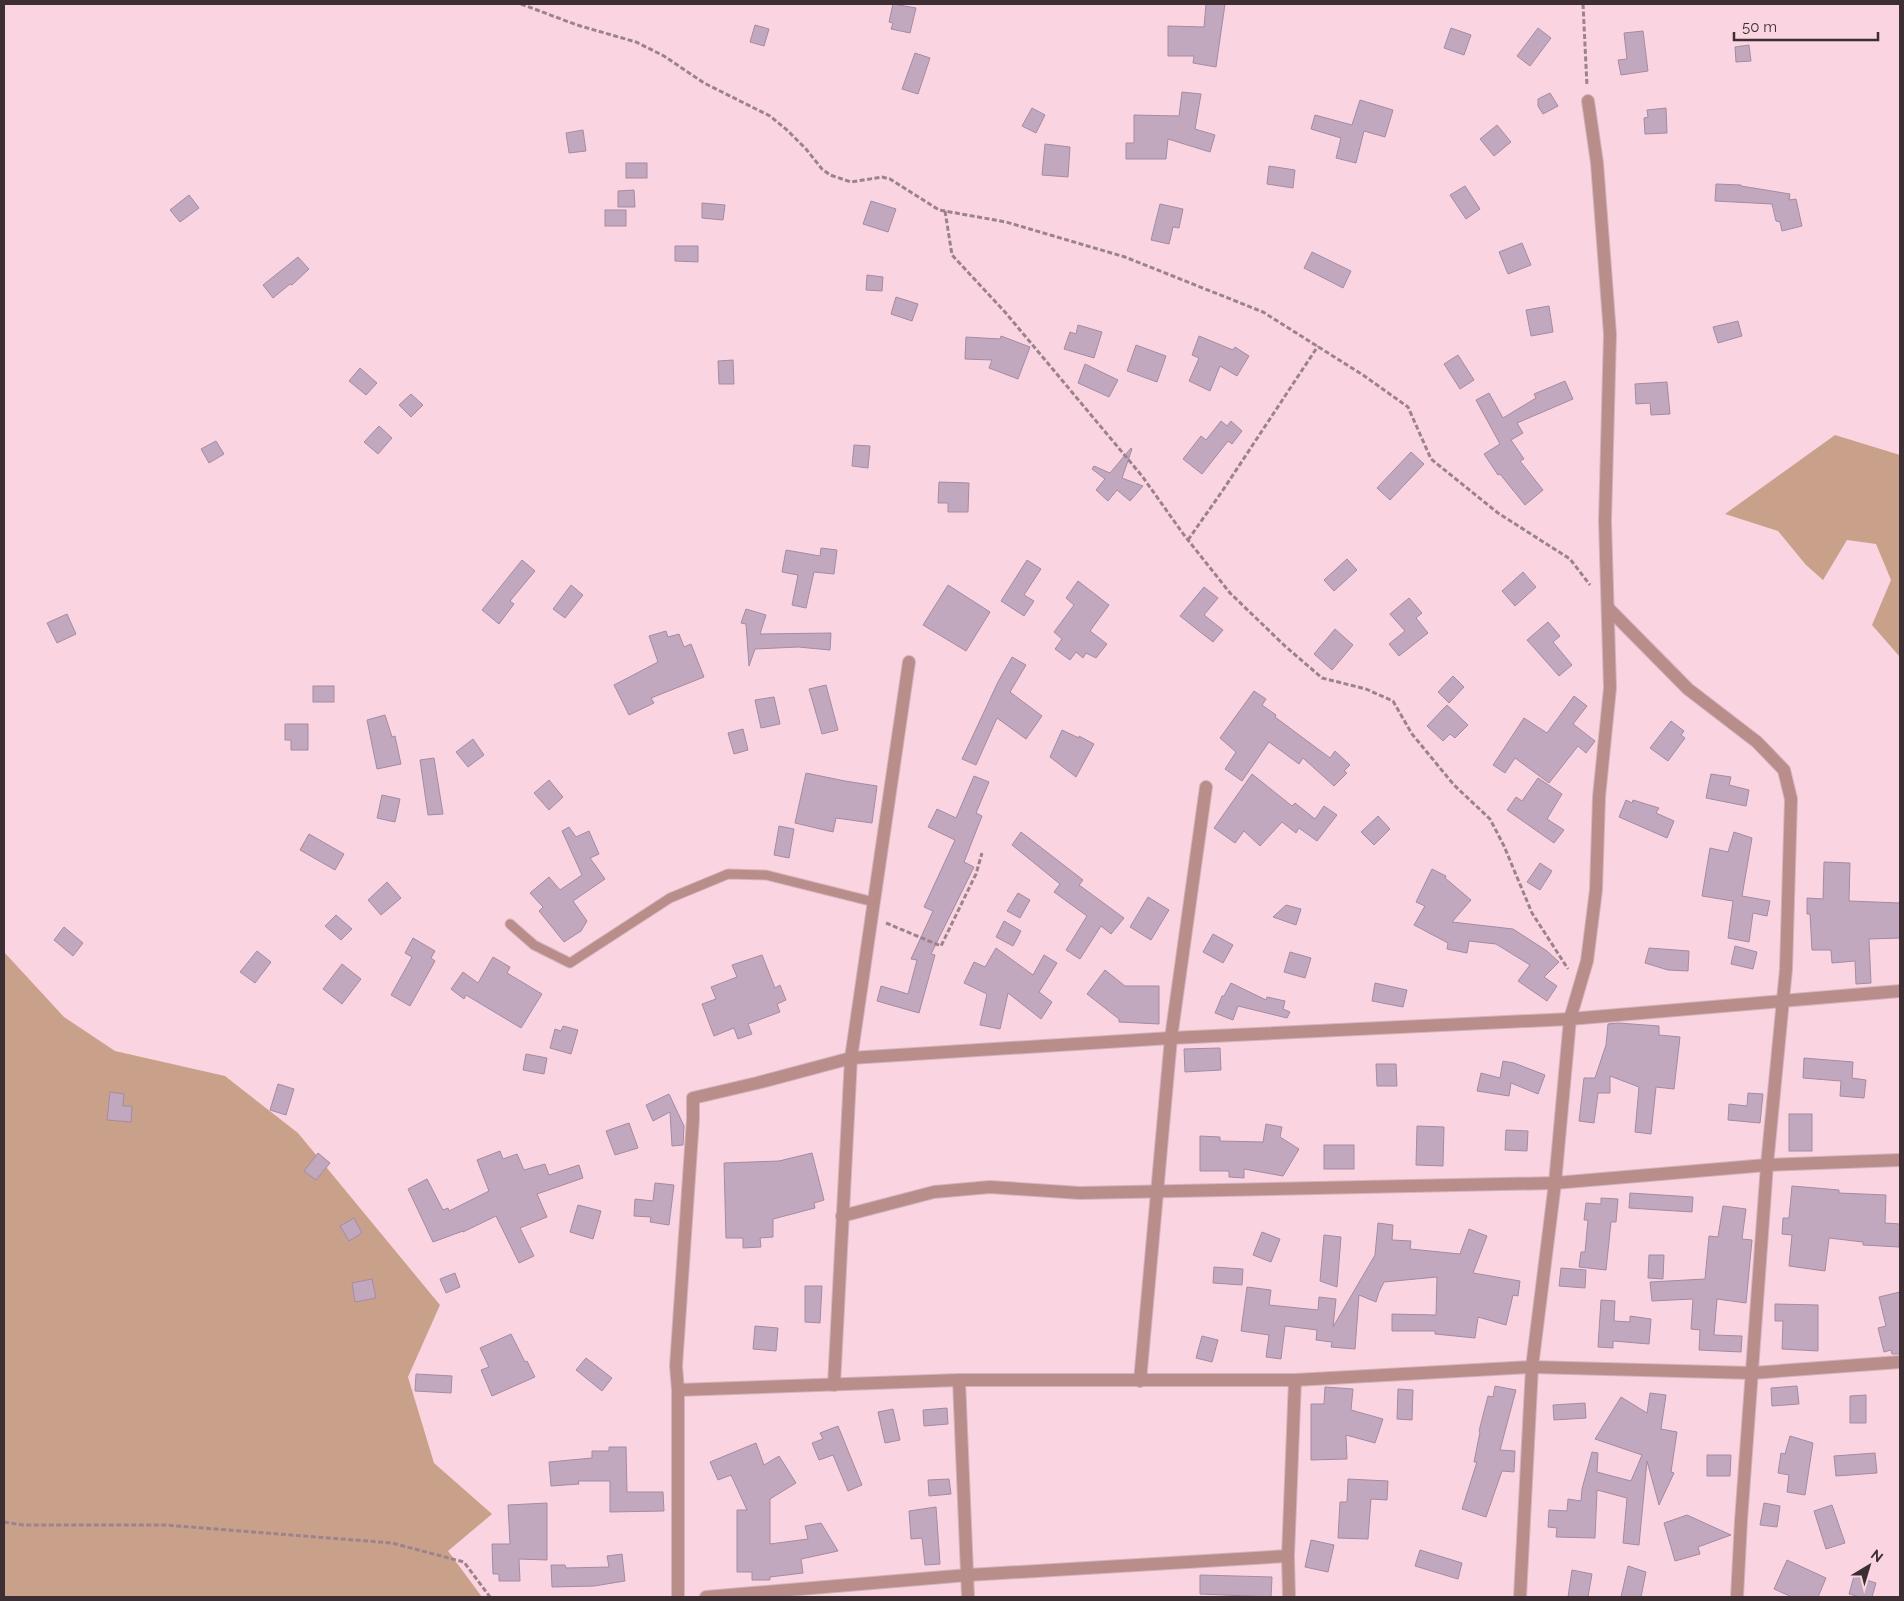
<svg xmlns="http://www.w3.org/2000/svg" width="1904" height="1601" font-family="Raleway,sans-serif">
<rect width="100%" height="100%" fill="#fad5e1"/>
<g fill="#c9a18a">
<polygon points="1835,435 1900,455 1900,657 1872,625 1891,580 1876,544 1847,540 1823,580 1806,565 1778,531 1725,514"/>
<polygon points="4,952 64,1017 115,1051 225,1076 298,1133 440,1305 408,1377 434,1463 492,1514 448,1551 482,1597 4,1597"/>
</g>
<g fill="#c2a8bf" stroke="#a48ba2">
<polygon points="893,4 916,8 910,33 891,29 893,23 889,22"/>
<polygon points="1206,4 1225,4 1216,67 1193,63 1194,56 1168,56 1168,26 1204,27"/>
<polygon points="755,25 769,29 764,46 750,42"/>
<polygon points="1451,28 1471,35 1464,55 1444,48"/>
<polygon points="1538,28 1551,38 1530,66 1517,56"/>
<polygon points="1643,31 1648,71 1621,75 1618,60 1627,59 1624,33"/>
<polygon points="1749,45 1751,61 1736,62 1735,47"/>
<polygon points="915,53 930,58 918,94 902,89"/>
<polygon points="1182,92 1201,94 1195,129 1215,135 1210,152 1168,139 1166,159 1126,159 1126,143 1134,143 1134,115 1179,116"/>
<polygon points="1550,93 1558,106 1543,114 1538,106 1538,99"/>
<polygon points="1360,100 1393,110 1385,137 1364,131 1356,163 1336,158 1341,138 1311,129 1315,115 1352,125"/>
<polygon points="1032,108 1045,115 1036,133 1022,126"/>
<polygon points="1666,108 1667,133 1645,134 1644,118 1648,117 1647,110"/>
<polygon points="1497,125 1511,142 1494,156 1480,139"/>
<polygon points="583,130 586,151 569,153 566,133"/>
<polygon points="1045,144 1070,147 1068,177 1042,175"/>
<rect x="626" y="163" width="21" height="15"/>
<polygon points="1269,166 1295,170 1293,188 1267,184"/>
<polygon points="1716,184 1741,185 1741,186 1790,194 1789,200 1796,199 1802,226 1782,231 1780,222 1776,221 1772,204 1715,201"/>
<polygon points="1465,186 1480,209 1466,219 1450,195"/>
<polygon points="634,190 635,207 618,207 618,191"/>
<polygon points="189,195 199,208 180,222 170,210"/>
<polygon points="871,201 896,209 888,232 863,224"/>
<polygon points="702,203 725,205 723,220 702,218"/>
<polygon points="1160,204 1183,209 1179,228 1173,227 1169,244 1151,240"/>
<rect x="605" y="210" width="21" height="16"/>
<polygon points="1522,243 1531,265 1508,274 1499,252"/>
<polygon points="675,246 698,246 698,262 675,261"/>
<polygon points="1312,252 1351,271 1343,288 1304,268"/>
<polygon points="298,257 309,269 292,285 290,284 273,298 263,285"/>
<polygon points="867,275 883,277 882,291 866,290"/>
<polygon points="896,297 918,304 912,321 891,314"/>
<polygon points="1549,306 1553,332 1531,336 1526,310"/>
<polygon points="1738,321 1742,336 1718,343 1713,327"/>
<polygon points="1078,325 1102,332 1094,358 1064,349 1070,332 1076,334"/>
<polygon points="1001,336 1030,347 1018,379 989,368 992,360 965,359 966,337 1000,339"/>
<polygon points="1199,336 1233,350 1235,347 1249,356 1237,376 1220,366 1210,391 1189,381 1199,358 1192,355"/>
<polygon points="1136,345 1166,356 1157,382 1127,371"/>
<polygon points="1458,355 1474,380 1460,389 1444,364"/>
<polygon points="733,360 734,384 719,384 718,361"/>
<polygon points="1085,364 1118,380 1109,397 1078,383"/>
<polygon points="360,368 377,383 366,395 349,381"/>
<polygon points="1565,381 1573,399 1517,423 1523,433 1511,440 1524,459 1520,461 1543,490 1525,505 1500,474 1498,475 1484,454 1500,444 1476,400 1489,393 1503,418 1536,398 1534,394"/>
<polygon points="1667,382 1670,414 1651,415 1650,403 1636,404 1635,384"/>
<polygon points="411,394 423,405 411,417 399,405"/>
<polygon points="1221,421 1227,426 1231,421 1242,431 1232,444 1228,441 1202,474 1183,459 1201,436 1206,440"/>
<polygon points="379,426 392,438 378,454 364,442"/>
<polygon points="216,441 224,454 209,463 201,449"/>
<polygon points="854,445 870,446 868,468 852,466"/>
<polygon points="1131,448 1132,449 1122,478 1143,486 1130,501 1117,490 1108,501 1096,490 1105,479 1092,469 1094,466 1110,473"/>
<polygon points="1411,452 1424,464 1390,500 1377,488"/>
<polygon points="939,482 969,483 968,512 948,512 948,503 938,503"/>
<polygon points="821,548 837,550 834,574 814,572 806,608 792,605 798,575 782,572 786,550 820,556"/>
<polygon points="1347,559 1357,570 1334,591 1324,580"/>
<polygon points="522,560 535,571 510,601 514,604 499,624 482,610"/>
<polygon points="1027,560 1041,569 1024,595 1034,601 1024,616 1001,601"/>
<polygon points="1523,572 1536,587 1515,606 1502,591"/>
<polygon points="1078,581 1109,605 1090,631 1107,644 1096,658 1086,653 1083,658 1076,652 1070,660 1055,649 1062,639 1054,632 1074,605 1066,598"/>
<polygon points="571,585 583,595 565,618 553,609"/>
<polygon points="948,585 990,612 966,651 923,625"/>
<polygon points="1204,587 1218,598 1204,615 1223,630 1213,642 1180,616"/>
<polygon points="1409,598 1422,613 1416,618 1428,633 1399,656 1389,644 1405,631 1390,614"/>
<polygon points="746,609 766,615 760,634 831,633 830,650 798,647 755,649 749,666 746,624 741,623"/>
<polygon points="67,614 76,634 57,643 47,623"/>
<polygon points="1548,622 1560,636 1553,642 1572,665 1559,676 1527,640"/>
<polygon points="1335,629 1353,645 1332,670 1314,654"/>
<polygon points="666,631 668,637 679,634 684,647 691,644 704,677 651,698 654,703 629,715 614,685 658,662 649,636"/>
<polygon points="1012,657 1026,665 1010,692 1042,716 1026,739 997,718 976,765 962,759 998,682"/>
<polygon points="1453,676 1464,687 1449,703 1438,692"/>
<polygon points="826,685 838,730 822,734 809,689"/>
<rect x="313" y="686" width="21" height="16"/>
<polygon points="1254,691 1266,699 1262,705 1276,715 1275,717 1330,758 1335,751 1350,765 1344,771 1347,773 1334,786 1303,758 1299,764 1269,742 1242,781 1225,769 1236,752 1220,738"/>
<polygon points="1574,696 1587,706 1573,724 1595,741 1586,753 1578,746 1549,783 1515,758 1505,773 1493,765 1524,718 1547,733"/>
<polygon points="774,697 780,724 761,728 755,700"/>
<polygon points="1447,705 1468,725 1455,738 1450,734 1443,741 1427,726"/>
<polygon points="385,715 392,737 395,736 401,764 377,769 367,720"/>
<polygon points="1671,721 1684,731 1681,735 1685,738 1668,761 1650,748"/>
<polygon points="285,724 308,724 308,750 291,750 291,740 285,740"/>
<polygon points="743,729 748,750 734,754 728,733"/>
<polygon points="1062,730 1079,738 1079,736 1094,744 1076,777 1050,757"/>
<polygon points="473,739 484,755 468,767 456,752"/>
<polygon points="434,758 443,814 428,815 420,760"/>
<polygon points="806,773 845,781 877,786 872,823 836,818 833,832 795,823"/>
<polygon points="1252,774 1292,806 1295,803 1315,819 1324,806 1337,815 1317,841 1299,828 1296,833 1282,822 1260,846 1244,831 1235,843 1214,828"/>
<polygon points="1711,774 1731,777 1729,785 1749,790 1746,806 1706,798"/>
<polygon points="974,776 989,782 976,813 982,816 964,862 974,867 931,954 935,955 919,1013 877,1001 881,986 908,994 917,960 911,959 933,911 924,907 955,840 928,827 937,809 956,818"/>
<polygon points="1538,778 1562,794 1547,819 1564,830 1554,843 1507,810 1516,797 1522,801"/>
<polygon points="549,780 563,797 549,810 534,793"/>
<polygon points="382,795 400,799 395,822 377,818"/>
<polygon points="1626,800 1632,803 1633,800 1659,808 1656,813 1674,821 1667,838 1619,817"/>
<polygon points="1378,816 1390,829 1374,845 1361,832"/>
<polygon points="779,826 794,829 789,858 774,855"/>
<polygon points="569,827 576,837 589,831 599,854 590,858 605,879 573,901 587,921 581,931 564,942 539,911 543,907 530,893 549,877 560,890 582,875 562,831"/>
<polygon points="1021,832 1083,880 1079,885 1124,918 1111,934 1101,926 1080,959 1066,950 1087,916 1054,892 1060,884 1012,845"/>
<polygon points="1734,832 1752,838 1742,896 1770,901 1767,916 1753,913 1749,942 1728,938 1733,901 1702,896 1710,848 1728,852"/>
<polygon points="309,834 344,854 335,870 300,850"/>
<polygon points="1824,862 1850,863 1849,901 1900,903 1900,938 1869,939 1871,983 1856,984 1855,961 1832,963 1831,950 1812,950 1810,914 1807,914 1807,898 1823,899"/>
<polygon points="1540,863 1552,871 1540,890 1527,882"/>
<polygon points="1432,869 1446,876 1445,878 1471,900 1452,922 1513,929 1547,951 1559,962 1544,977 1557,986 1547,1001 1518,981 1530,965 1496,944 1469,941 1467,953 1447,949 1448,943 1414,925 1425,906 1416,902"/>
<polygon points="387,882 401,898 381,915 368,900"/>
<polygon points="1018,893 1030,900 1020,918 1007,911"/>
<polygon points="1148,897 1169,910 1151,940 1130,927"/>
<polygon points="1286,905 1301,909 1296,925 1273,917"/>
<polygon points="336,915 352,929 341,940 325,926"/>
<polygon points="1004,921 1021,931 1013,946 996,937"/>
<polygon points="64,927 83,943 73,956 54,940"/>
<polygon points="1213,934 1233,945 1223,963 1203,952"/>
<polygon points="413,938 435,951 431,958 435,961 410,1006 391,995 412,957 405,953"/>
<polygon points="1735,946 1757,952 1753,969 1731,964"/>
<polygon points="996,948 1033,975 1044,955 1057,963 1039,992 1052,1002 1041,1019 1008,993 1000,1029 980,1025 987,994 964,983 974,962 985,967"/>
<polygon points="1649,948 1689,951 1688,971 1668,970 1645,963"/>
<polygon points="257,951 271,962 255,983 240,972"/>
<polygon points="1290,952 1311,958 1305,978 1284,972"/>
<polygon points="762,955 775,988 780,985 786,1000 777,1004 780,1012 748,1024 752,1034 738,1039 734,1028 714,1036 702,1004 716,999 711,987 737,977 732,965"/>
<polygon points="493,957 510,967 507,973 542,994 521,1028 466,995 464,999 451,989 463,972 478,983"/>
<polygon points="342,964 361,979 342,1004 323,989"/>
<polygon points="1105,970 1125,986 1159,986 1159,1024 1119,1022 1119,1019 1087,994"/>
<polygon points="1231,983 1266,1000 1267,997 1285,1001 1283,1009 1290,1012 1287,1018 1238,1006 1233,1020 1215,1013 1222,996 1224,996"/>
<polygon points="1375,983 1407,990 1403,1007 1372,1001"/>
<polygon points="1618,1023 1659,1026 1659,1035 1680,1037 1674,1089 1656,1087 1651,1134 1635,1132 1639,1087 1610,1076 1610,1093 1598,1093 1594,1123 1579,1121 1584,1078 1595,1078 1606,1045 1608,1024"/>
<polygon points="563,1026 578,1030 571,1054 550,1048 555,1029 561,1031"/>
<polygon points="1220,1048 1221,1070 1185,1072 1184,1049"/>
<polygon points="526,1054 547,1058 544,1074 523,1070"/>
<polygon points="1804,1058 1853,1062 1852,1078 1866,1080 1864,1098 1840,1096 1841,1081 1803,1078"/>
<polygon points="1503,1061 1514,1063 1545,1075 1538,1094 1511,1083 1509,1096 1477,1091 1481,1073 1500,1078"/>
<polygon points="1376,1064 1396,1064 1397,1086 1377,1086"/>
<polygon points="278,1084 294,1089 286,1115 270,1110"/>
<polygon points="110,1092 124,1094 123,1106 132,1106 131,1122 107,1120"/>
<polygon points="1748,1093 1763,1094 1760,1123 1728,1120 1729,1104 1747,1106"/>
<polygon points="669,1094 684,1126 683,1145 672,1146 670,1112 653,1121 646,1105"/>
<rect x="1789" y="1114" width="23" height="37"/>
<polygon points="629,1123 638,1148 615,1155 606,1131"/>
<polygon points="1266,1124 1282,1127 1280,1137 1299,1149 1283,1176 1244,1169 1244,1178 1229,1177 1229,1171 1200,1171 1200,1136 1220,1137 1220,1141 1263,1142"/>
<polygon points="1417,1126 1444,1127 1443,1166 1416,1165"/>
<polygon points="1506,1130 1528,1131 1527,1151 1505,1150"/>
<rect x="1324" y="1145" width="30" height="24"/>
<polygon points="500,1151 503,1159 517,1154 524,1170 545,1164 549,1175 579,1165 583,1178 537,1194 547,1217 520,1228 534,1256 519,1263 496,1216 463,1232 463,1231 433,1242 408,1189 427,1179 443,1210 448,1208 449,1211 489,1191 477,1160"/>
<polygon points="318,1153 330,1163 316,1180 304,1171"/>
<polygon points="812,1153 824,1200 814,1203 815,1208 773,1219 773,1237 760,1238 761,1247 743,1248 743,1238 726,1238 724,1163 779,1161"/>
<polygon points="655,1183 674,1185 669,1225 650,1222 651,1217 634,1216 635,1199 653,1201"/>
<polygon points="1792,1186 1839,1190 1839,1193 1886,1195 1885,1223 1900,1224 1899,1247 1863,1245 1863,1242 1829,1238 1825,1271 1789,1266 1792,1235 1782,1234 1783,1218 1789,1218"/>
<polygon points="1630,1193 1693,1197 1692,1212 1629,1208"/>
<polygon points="1601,1198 1618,1199 1616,1222 1611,1222 1606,1270 1579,1267 1581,1252 1585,1252 1588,1220 1584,1220 1586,1203 1601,1204"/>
<polygon points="578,1205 601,1211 593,1239 570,1232"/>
<polygon points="1723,1206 1746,1209 1742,1239 1752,1240 1746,1303 1717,1299 1714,1335 1742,1336 1741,1352 1699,1350 1700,1330 1691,1329 1693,1299 1652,1301 1650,1282 1705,1279 1709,1236 1718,1237"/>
<polygon points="354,1218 362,1233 349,1241 340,1226"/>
<polygon points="1378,1223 1393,1225 1392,1240 1411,1241 1410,1249 1460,1254 1469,1229 1487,1236 1473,1273 1520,1281 1518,1296 1513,1295 1506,1325 1478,1317 1475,1338 1435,1334 1435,1331 1392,1331 1392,1314 1436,1315 1437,1277 1384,1282 1379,1292 1376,1302 1359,1295 1355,1349 1331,1347 1332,1342 1316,1340 1317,1330 1285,1326 1281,1359 1266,1357 1269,1335 1241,1331 1247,1287 1271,1290 1269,1305 1318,1310 1319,1297 1336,1299 1333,1327 1375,1255"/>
<polygon points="1262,1232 1280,1239 1271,1262 1253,1255"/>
<polygon points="1324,1235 1341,1237 1337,1287 1320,1281"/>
<polygon points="1649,1255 1664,1255 1663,1279 1648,1278"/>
<polygon points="1214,1267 1243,1269 1242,1285 1213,1283"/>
<polygon points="1561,1268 1586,1270 1585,1288 1559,1286"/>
<polygon points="455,1273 460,1287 446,1293 440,1279"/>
<polygon points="372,1279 376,1298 355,1302 352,1283"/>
<polygon points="805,1286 822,1286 820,1323 805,1322"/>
<polygon points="1900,1292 1900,1354 1892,1354 1891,1350 1884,1352 1878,1328 1886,1326 1879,1297"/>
<polygon points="1601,1300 1615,1301 1614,1321 1630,1322 1630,1316 1651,1319 1649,1344 1613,1341 1613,1348 1598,1347"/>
<polygon points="1775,1304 1818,1305 1818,1351 1782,1349 1783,1321 1775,1321"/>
<polygon points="755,1326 778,1328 776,1351 753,1349"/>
<polygon points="511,1334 525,1362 527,1361 535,1377 492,1396 481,1370 489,1367 480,1348"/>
<polygon points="1202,1336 1218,1340 1212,1362 1196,1358"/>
<polygon points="586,1358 612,1378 602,1391 576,1370"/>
<polygon points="416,1374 452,1376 451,1393 415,1391"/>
<polygon points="1495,1386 1516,1390 1500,1450 1515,1451 1514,1472 1502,1471 1486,1517 1462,1509 1477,1462 1474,1462 1480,1432 1479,1431 1488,1396 1493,1397"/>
<polygon points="1797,1386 1799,1404 1772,1406 1771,1388"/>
<polygon points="1325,1387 1353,1389 1351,1410 1383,1419 1375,1443 1346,1435 1347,1459 1311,1460 1311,1404 1324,1404"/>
<polygon points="1398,1389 1413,1390 1412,1420 1397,1419"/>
<polygon points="1650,1393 1666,1395 1661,1429 1677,1432 1671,1472 1674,1473 1659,1505 1647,1461 1639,1545 1623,1543 1627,1498 1597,1490 1595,1538 1556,1537 1557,1528 1548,1527 1549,1510 1567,1511 1568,1499 1581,1501 1582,1489 1592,1452 1598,1453 1597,1472 1631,1481 1642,1455 1595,1439 1621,1397 1647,1413"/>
<polygon points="1866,1395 1866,1423 1850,1423 1850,1396"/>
<polygon points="1585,1403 1586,1418 1554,1420 1553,1405"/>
<polygon points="947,1408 948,1424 924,1426 923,1410"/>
<polygon points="893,1409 900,1440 885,1443 878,1412"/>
<polygon points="838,1426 862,1485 848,1491 833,1455 819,1460 812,1443 823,1439 820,1433"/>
<polygon points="1790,1436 1813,1443 1805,1495 1787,1492 1789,1475 1778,1473 1781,1453 1785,1454"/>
<polygon points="756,1443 764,1465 779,1456 796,1483 770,1499 770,1544 808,1539 805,1526 821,1523 838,1551 801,1559 803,1573 770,1577 770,1580 752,1580 752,1572 737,1572 737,1510 747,1510 731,1475 718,1480 710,1462"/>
<polygon points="609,1447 626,1447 627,1492 663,1492 664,1511 610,1512 610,1481 578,1481 579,1484 551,1486 549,1462 592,1458 592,1451 609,1451"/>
<polygon points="1875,1453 1877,1473 1836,1476 1834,1456"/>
<polygon points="1707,1455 1731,1455 1730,1476 1707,1476"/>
<polygon points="949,1479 951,1494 929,1496 928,1480"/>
<polygon points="1348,1479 1388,1481 1387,1500 1371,1499 1368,1539 1338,1538 1340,1502 1347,1502"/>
<polygon points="547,1503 547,1560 519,1559 520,1581 499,1581 499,1574 493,1574 492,1544 510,1544 508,1505"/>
<polygon points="1764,1503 1780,1506 1777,1527 1760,1525"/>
<polygon points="1832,1505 1845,1543 1826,1549 1814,1511"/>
<polygon points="936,1507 940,1564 925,1565 922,1538 911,1539 909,1511"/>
<polygon points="1687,1515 1731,1535 1698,1547 1700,1554 1675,1561 1664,1523"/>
<polygon points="1311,1540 1334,1545 1328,1572 1305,1567"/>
<polygon points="1420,1550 1462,1563 1458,1579 1415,1566"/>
<polygon points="622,1554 625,1581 594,1586 552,1587 551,1565 565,1565 566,1568 609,1567 607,1556"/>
<polygon points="1787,1560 1826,1578 1818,1597 1792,1597 1774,1589"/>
<polygon points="1628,1566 1646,1572 1641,1597 1621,1597"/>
<polygon points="1572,1570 1592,1574 1588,1597 1568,1597"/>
<polygon points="1200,1575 1272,1577 1271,1597 1200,1594"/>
<polygon points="1854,1576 1876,1583 1872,1597 1860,1597 1849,1594"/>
</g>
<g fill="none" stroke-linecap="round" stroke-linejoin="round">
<g stroke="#d4b4be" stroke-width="11">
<polyline id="service" points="510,924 534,945 570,963 670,898 728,874 766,875 874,902"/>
</g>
<g stroke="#d4b4be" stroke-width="14">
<g id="minor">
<polyline points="1608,608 1688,689 1757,742 1784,770 1791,799 1786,969 1767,1165 1741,1521 1737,1597"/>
<polyline points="1900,991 1570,1019 1171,1038 851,1058 757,1083 693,1098 693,1119 676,1366 678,1390 959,1380 1295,1380 1532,1367 1752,1373 1900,1362"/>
<polyline points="842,1216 934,1192 990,1187 1080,1193 1555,1183 1767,1165 1900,1160"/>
<polyline points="959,1380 968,1597"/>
<polyline points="1140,1381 1171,1038 1206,787"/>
<polyline points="834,1385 851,1058 909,662"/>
<polyline points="678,1390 678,1597"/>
<polyline points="706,1597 968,1575 1288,1556"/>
<polyline points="1289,1597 1288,1556 1295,1380"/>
<polyline points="1520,1597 1532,1367 1555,1183 1570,1019 1587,961 1596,890 1599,797 1610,688 1605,521 1610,334 1597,163 1588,101"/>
</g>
</g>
<g stroke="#9c838b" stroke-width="3" stroke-dasharray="5 2.5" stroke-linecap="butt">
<polyline points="521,4 577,25 636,42 664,56 704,83 770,116 787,130 806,149 822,169 830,175 851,182 882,177 890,179 939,210 1006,222 1125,257 1263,312 1363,375 1408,407 1431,459 1498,513 1570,559 1590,585"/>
<polyline points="1583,4 1587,86"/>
<polyline points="945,211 952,255 1005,312 1142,476 1184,535 1230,593 1285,646 1322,678 1366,689 1393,701 1412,734 1454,785 1490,819 1504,846 1532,913 1568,969"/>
<polyline points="1188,540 1223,490 1318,346"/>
<polyline points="886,923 941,946 976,874 982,853"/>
<polyline points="4,1522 23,1525 165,1525 392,1543 464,1562 490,1597"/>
</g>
<use href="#service" stroke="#b88d8a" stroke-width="9"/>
<use href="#minor" stroke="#b88d8a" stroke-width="12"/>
</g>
<rect width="1904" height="1601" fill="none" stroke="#3c2e33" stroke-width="10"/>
<g transform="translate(1869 1566) rotate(38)" stroke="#fad5e1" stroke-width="4" paint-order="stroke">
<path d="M0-4L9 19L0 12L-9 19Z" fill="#3c2e33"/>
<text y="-8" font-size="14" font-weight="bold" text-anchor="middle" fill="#3c2e33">N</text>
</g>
<path d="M1734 32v8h144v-8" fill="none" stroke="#3c2e33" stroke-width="2.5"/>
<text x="1742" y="32" font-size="15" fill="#3c2e33" stroke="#fad5e1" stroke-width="4" paint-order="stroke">50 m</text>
</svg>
